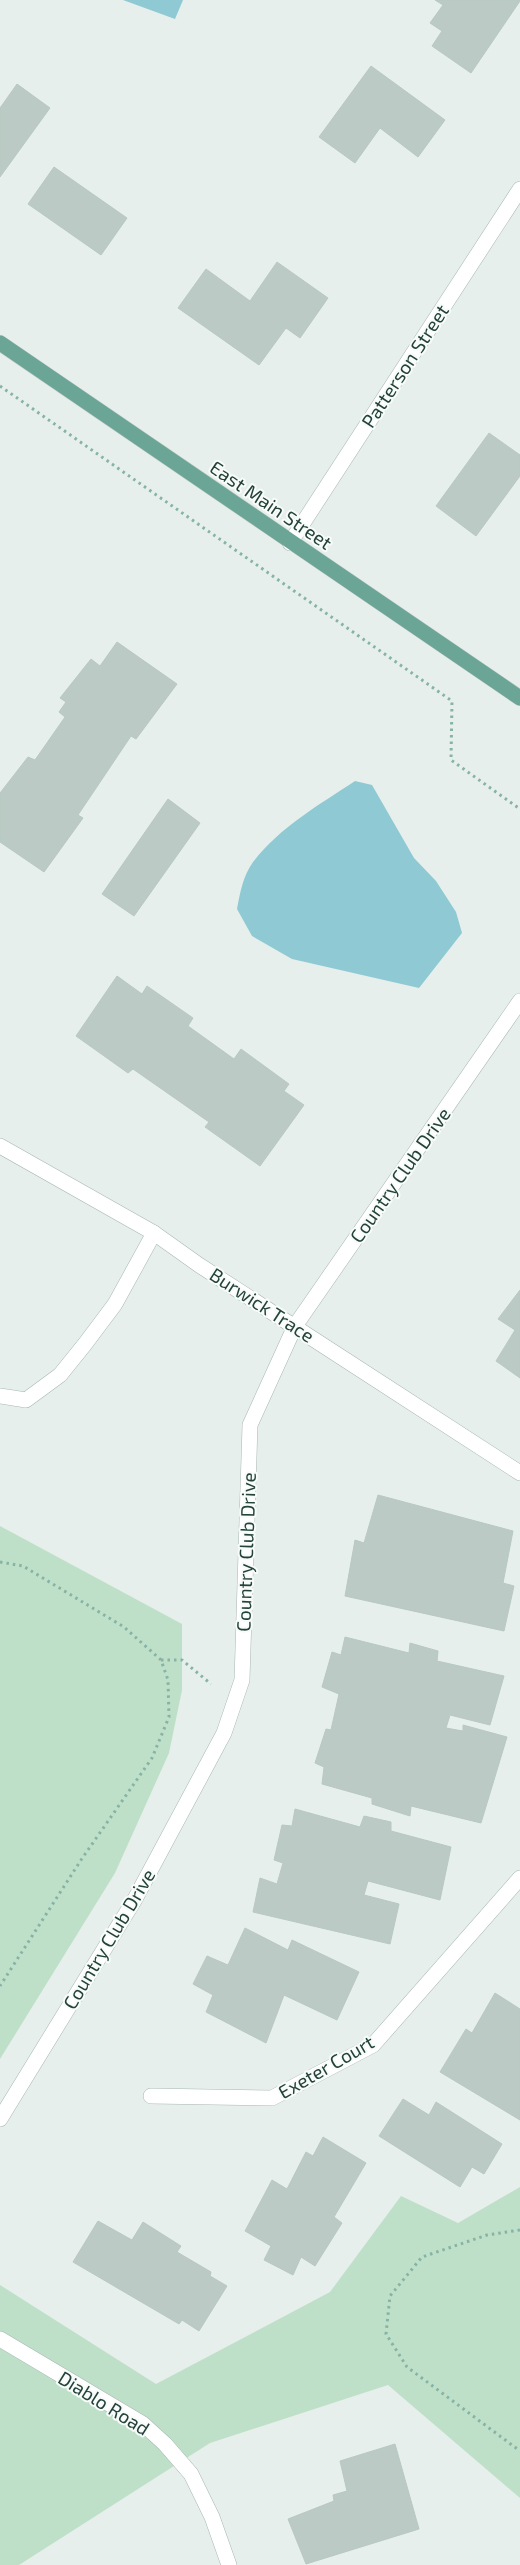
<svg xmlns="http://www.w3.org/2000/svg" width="520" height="2565" font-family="'Exo 2',sans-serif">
<rect width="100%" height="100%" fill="#e6efeb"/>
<g fill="#bfe0c8">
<polygon points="0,1526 182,1624 182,1690 169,1753 115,1873 0,2059"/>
<polygon points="520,2187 520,2498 388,2385 210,2443 19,2565 0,2565 0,2285 156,2384 330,2292 401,2196 458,2223"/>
</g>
<g fill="#8ec9d4">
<polygon points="123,0 183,0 175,19"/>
<path d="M355 781 372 785 414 858 436 881 456 912 462 933 419 988 292 959 252 936 237 909C240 893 243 876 253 862 280 827 319 805 355 781Z"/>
</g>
<g fill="#bbcac4" stroke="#b8c9c2">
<polygon points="435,0 520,0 520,1 471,73 432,46 442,31 430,23 443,5"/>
<polygon points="371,66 445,120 418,157 380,128 355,163 319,137"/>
<polygon points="17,84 50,108 0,177 0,108"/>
<polygon points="54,167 127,218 101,255 28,204"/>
<polygon points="277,262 328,298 300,338 286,328 259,365 178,308 206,269 250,301"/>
<polygon points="489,433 520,455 520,476 476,536 436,506"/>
<polygon points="117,642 177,684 136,739 131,736 78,815 83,818 44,872 0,842 0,793 28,757 35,760 65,717 59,712 66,702 60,698 91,659 100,666"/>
<polygon points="168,799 200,823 134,916 102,894"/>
<polygon points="117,976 142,994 147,986 193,1018 188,1026 234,1059 241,1049 289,1084 284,1091 304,1105 260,1166 205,1127 209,1122 133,1069 128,1073 76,1036"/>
<polygon points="520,1290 520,1378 496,1361 515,1330 498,1319"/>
<polygon points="378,1495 513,1531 503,1583 514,1586 504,1631 345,1596 355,1540 364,1543"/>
<polygon points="345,1637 409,1653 410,1643 438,1651 437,1661 504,1676 490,1725 450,1715 446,1728 463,1731 463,1725 507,1737 481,1823 411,1806 410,1816 372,1804 372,1798 322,1784 324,1767 315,1763 326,1729 331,1730 339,1694 322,1687 332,1652 341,1655"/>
<polygon points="295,1809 360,1827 364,1816 391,1822 391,1831 451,1847 440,1900 368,1881 364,1895 399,1904 390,1944 253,1912 260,1878 277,1884 283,1863 274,1860 282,1825 292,1826"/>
<polygon points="245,1928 288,1950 292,1940 359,1972 337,2020 284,1995 266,2043 206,2012 213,1995 193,1984 207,1956 228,1965"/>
<polygon points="495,1993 520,2009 520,2120 440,2072 466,2029 472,2033"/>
<polygon points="403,2099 429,2115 436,2102 502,2144 484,2174 472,2167 460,2187 379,2136"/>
<polygon points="323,2137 366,2163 334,2217 342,2223 315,2266 301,2257 293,2275 264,2260 271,2246 245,2231 272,2180 287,2189 306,2152 313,2156"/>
<polygon points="98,2221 132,2240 143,2222 181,2246 177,2252 211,2272 210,2276 227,2286 199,2331 182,2320 179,2324 73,2262"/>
<polygon points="395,2444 419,2529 306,2564 288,2519 334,2501 333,2495 347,2491 340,2461"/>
</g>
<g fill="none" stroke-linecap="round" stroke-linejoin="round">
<g stroke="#a8b8b2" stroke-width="16">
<g id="minor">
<polyline points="290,543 520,189"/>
<polyline points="0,1146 154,1233 199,1265 520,1473"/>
<polyline points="0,1396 26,1400 60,1375 85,1344 115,1304 154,1233"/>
<polyline points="151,2096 272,2098 373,2045 520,1878"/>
<polyline points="0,2119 135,1899 224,1733 242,1680 250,1425 295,1326 520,1001"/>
<polyline points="0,2339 143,2424 165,2444 191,2474 212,2517 229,2565"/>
</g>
</g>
<g stroke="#c2cac8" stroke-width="16">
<polyline id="major" points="0,343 520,698"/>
</g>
<g stroke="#86b3a5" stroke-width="3" stroke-dasharray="2.5 4" stroke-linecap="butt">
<polyline points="0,386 452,701 451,760 520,809"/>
<polyline points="0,1562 23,1566 124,1627 161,1660 168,1680 169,1717 152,1758 81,1860 0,1986"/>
<polyline points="161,1660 182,1660 211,1684"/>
<polyline points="520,2230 487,2235 422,2257 390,2296 386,2334 407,2367 520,2451"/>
</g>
<use href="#minor" stroke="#fff" stroke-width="15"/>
<use href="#major" stroke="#6aa596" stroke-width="15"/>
</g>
<g text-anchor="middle" stroke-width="4" stroke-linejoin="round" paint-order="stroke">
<g font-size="19" fill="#24423a" stroke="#f7fbf9">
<text transform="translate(405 366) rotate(-57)" y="7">Patterson Street</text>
<text transform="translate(271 505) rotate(34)" y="7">East Main Street</text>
<text transform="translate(400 1175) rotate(-55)" y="7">Country Club Drive</text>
<text transform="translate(262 1305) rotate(33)" y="7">Burwick Trace</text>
<text transform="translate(246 1552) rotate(-88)" y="7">Country Club Drive</text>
<text transform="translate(109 1939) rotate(-59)" y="7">Country Club Drive</text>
<text transform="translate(326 2067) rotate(-30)" y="7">Exeter Court</text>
<text transform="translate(104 2403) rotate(32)" y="7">Diablo Road</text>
</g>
</g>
</svg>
